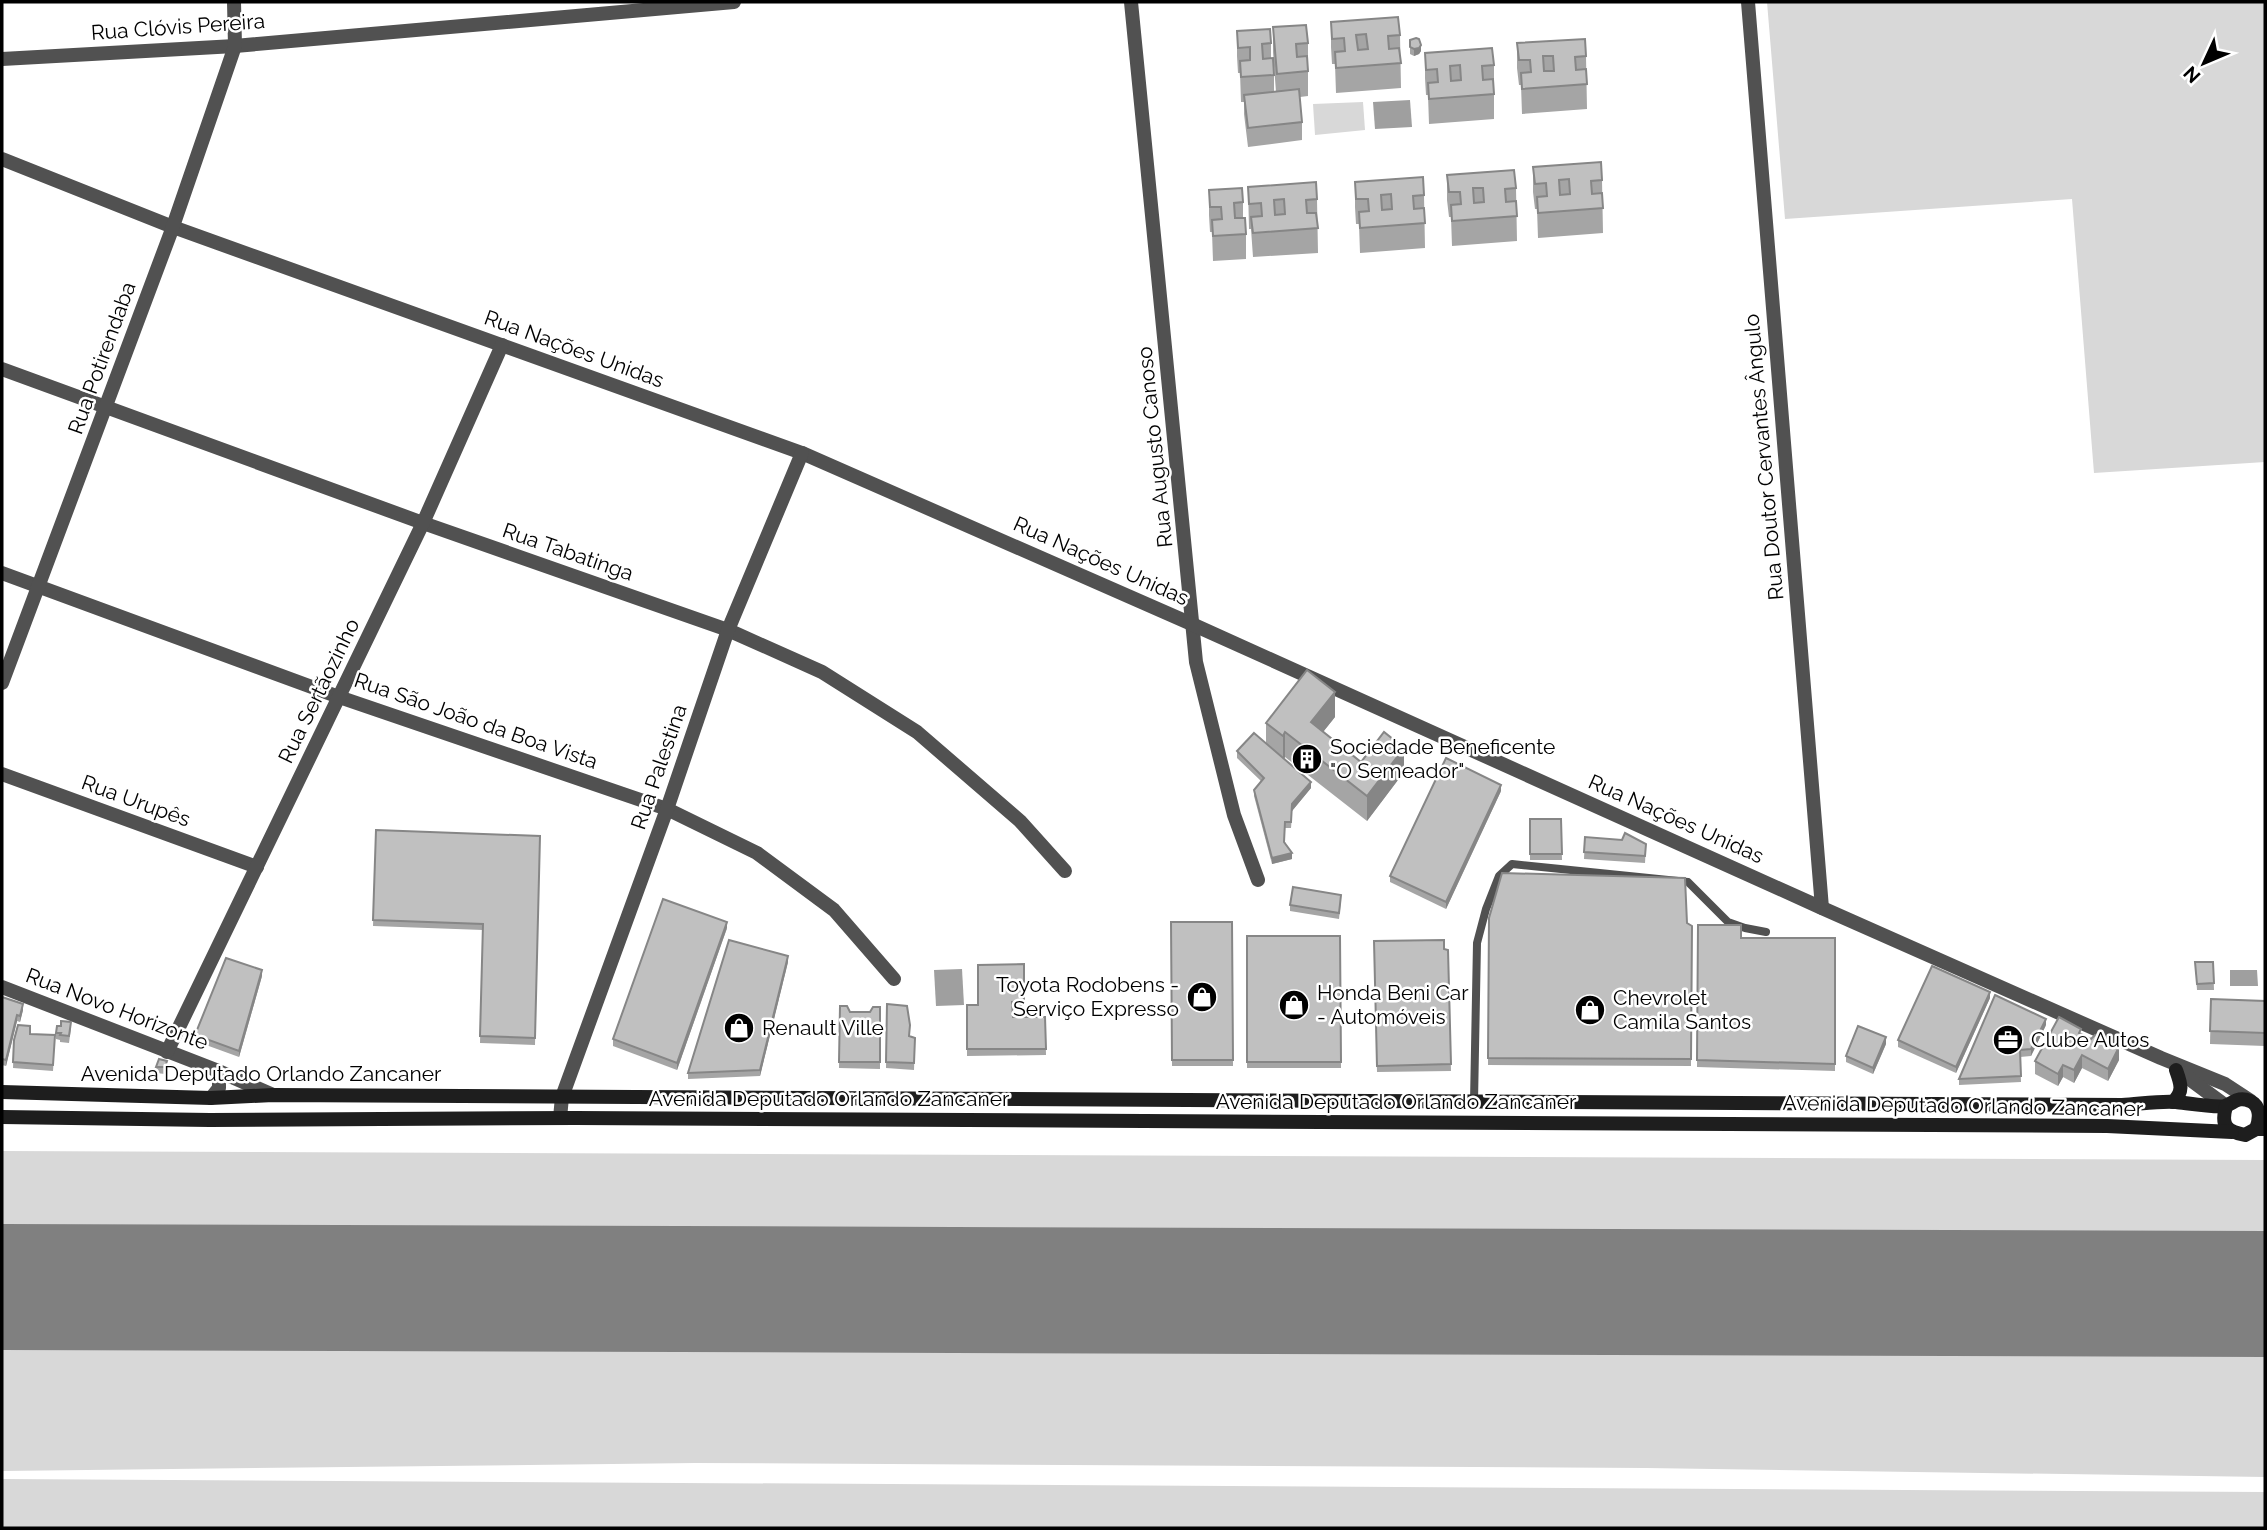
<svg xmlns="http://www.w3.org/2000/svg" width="2267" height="1530" font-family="Raleway,sans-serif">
<rect width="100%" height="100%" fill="#fff"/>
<g fill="#d8d8d8">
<polygon points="1767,2 2265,2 2265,462 2094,473 2072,199 1785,219"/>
<polygon points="1363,102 1365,130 1315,135 1313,104"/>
<polygon points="2,1151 2265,1160 2265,1259 2,1255"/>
<polygon points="2,1315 2265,1326 2265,1477 1646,1468 695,1463 2,1471"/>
<polygon points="2,1479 2265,1492 2265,1528 2,1528"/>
</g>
<g fill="#9f9f9f">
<polygon points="1410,100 1412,127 1375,129 1373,102"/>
<polygon points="962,969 964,1005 936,1006 934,970"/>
<polygon points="2230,970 2257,970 2258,986 2230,986"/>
</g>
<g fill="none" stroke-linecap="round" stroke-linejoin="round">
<polyline stroke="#808080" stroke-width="126" points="2,1287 2265,1294"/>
<polyline stroke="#515151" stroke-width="8" points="1474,1102 1477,943 1486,909 1499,876 1512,864 1688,882 1728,922 1745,928 1766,932"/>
<g stroke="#515151" stroke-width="14">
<polyline points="1131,2 1196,662 1234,815 1258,880"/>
<polyline points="1748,2 1822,908"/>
<polyline points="2,59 235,46 734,2"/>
<polyline points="2,159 173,227 802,453 1194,625 1822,908 2161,1058 2225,1084 2251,1101"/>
<polyline points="2,369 423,523 728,630 822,672 917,732 1020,821 1065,871"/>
<polyline points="2,573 339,697 667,809 757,853 834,910 894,979"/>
<polyline points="2,683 171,232 235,46 234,2"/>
<polyline points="2,774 257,867"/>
<polyline points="2,987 216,1070 273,1095"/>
<polyline points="167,1052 423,523 502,345"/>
<polyline points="2176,1069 2226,1106"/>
<polyline points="211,1098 219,1088 219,1076 216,1070"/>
<polyline points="560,1118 562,1097 667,809 728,630 802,453"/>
</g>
<g stroke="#1e1e1e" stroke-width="14">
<path d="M2 1092 211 1098 273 1095 2122 1105C2140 1104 2158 1101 2176 1102 2186 1103 2217 1108 2225 1106 2234 1103 2238 1096 2250 1101 2261 1106 2260 1119 2256 1129"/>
<path d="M2173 1102C2184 1091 2181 1084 2176 1070"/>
<path d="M2226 1106C2221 1125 2225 1131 2245 1135L2256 1129H2265"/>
<polyline points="2,1117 210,1120 575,1118 2107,1126 2232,1132"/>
</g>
</g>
<g fill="#a5a5a5">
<polygon points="1331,22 1400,35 1401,88 1336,93 1335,64 1332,64 1331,47"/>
<polygon points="1273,27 1308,43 1308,96 1300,97 1302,122 1302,140 1248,147 1244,114 1244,102 1241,102 1240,73 1238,73 1237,56 1237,31 1271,43 1271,59 1274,75 1274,92 1276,92 1273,52"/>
<polygon points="1410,40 1421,51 1419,54 1414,56 1410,54"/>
<polygon points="1517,43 1586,56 1587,109 1522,114 1521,85 1519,85 1517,68"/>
<polygon points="1425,53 1494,65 1494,119 1429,124 1428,95 1426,95 1425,78"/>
<polygon points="1533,167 1602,180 1603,233 1538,238 1537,209 1535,209 1533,192"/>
<polygon points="1447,175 1516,188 1517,241 1452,246 1451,217 1449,217 1447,200"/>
<polygon points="1355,182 1424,195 1425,248 1360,253 1359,224 1356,224 1355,207"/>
<polygon points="1248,187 1317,199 1318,253 1253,257 1251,229 1249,229"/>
<polygon points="1209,190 1243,202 1243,218 1246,234 1246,259 1213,261 1212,232 1210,232 1209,215"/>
<polygon points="1335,717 1323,732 1361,762 1404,772 1367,821 1285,757 1284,759 1311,788 1292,811 1291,828 1285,828 1285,842 1292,859 1272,864 1254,796 1254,790 1261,781 1237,758 1237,751 1266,743 1266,723"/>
<polygon points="1501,791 1446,909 1390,882 1390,876"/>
<polygon points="1530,819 1561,819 1562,860 1530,860"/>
<polygon points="376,830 540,836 535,1045 480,1043 483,930 373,926"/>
<polygon points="1585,837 1646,844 1645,863 1584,859"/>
<polygon points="1341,901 1339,919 1290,911 1290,905"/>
<polygon points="1489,918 1687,923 1692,926 1691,1066 1488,1065"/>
<polygon points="1171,922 1232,922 1233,1066 1172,1066"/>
<polygon points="1698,925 1741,938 1835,938 1835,1071 1697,1067"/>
<polygon points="727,928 677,1070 613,1046 613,1039"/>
<polygon points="1247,936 1340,936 1341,1068 1247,1068"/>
<polygon points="1374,941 1448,950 1451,1071 1377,1072"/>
<polygon points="788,962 760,1076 688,1079 688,1073"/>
<polygon points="2195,962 2213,962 2214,990 2197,990"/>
<polygon points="1024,964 1024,1008 1013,1008 1013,1017 1045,1017 1046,1055 967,1056 967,1005 978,1005"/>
<polygon points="262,976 239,1057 195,1041 195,1035"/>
<polygon points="2,997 23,1010 20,1022 17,1021 6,1066 2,1065"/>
<polygon points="1990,998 1956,1073 1898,1047 1898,1040"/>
<polygon points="2211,999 2265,1001 2265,1046 2210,1044"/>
<polygon points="887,1004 910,1031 910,1036 915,1038 914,1070 886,1068"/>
<polygon points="840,1006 850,1012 870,1012 880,1007 880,1069 839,1068"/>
<polygon points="2046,1025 2031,1056 2020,1057 2021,1082 1959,1085 1959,1079"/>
<polygon points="71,1028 69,1043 60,1042 60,1040 56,1039 56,1033"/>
<polygon points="30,1034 55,1035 53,1071 13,1068 14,1040"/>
<polygon points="2081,1034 2119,1060 2108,1081 2082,1068 2074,1083 2063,1077 2058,1086 2035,1074 2035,1061"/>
<polygon points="1886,1044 1873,1074 1846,1062 1846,1056"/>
<polygon points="156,1067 167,1067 165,1074 156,1073"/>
</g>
<g fill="#868686">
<polygon points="1421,45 1421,51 1419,54 1414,56 1414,49"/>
<polygon points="1335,692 1335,717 1311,747 1311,722"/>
<polygon points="1285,732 1285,757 1283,761 1283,736"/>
<polygon points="1404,748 1404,772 1367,821 1367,796"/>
<polygon points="1311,782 1311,788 1292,811 1291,828 1292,804"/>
<polygon points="1501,785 1501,791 1446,909 1446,902"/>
<polygon points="1292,853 1292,859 1272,864 1272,858"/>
<polygon points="727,922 727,928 677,1070 677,1063"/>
<polygon points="788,956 788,962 760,1076 760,1070"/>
<polygon points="262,970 262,976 239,1057 239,1051"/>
<polygon points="1990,992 1990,998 1956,1073 1956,1067"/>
<polygon points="23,1004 23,1010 20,1022 20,1016"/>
<polygon points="17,1015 17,1021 6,1066 6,1060"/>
<polygon points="2046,1019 2046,1025 2031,1056 2031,1049"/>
<polygon points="1886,1037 1886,1044 1873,1074 1873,1068"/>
<polygon points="2119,1047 2119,1060 2108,1081 2108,1069"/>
<polygon points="2082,1055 2082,1068 2074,1083 2074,1070"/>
<polygon points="2063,1065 2063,1077 2058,1086 2058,1074"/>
</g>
<g fill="#c0c0c0" stroke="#868686" stroke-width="2" fill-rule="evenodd">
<path d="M1398 17 1400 35 1388 36 1389 49 1399 48 1401 63 1336 68 1335 52 1345 51 1344 38 1332 39 1331 22ZM1366 34 1368 49 1358 50 1356 35Z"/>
<polygon points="1306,25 1308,43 1296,44 1297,57 1307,56 1308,71 1277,74 1273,27"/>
<polygon points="1270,29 1271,43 1262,44 1263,59 1273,58 1274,75 1241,77 1240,61 1250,60 1250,47 1238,48 1237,31"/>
<polygon points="1416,38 1419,39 1421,45 1419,48 1414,49 1410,47 1410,40"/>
<path d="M1585 39 1586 56 1575 57 1576 70 1586 69 1587 84 1522 89 1521 73 1531 72 1530 60H1519L1517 43ZM1543 56H1553L1554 71H1544Z"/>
<path d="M1492 48 1494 65 1482 66 1483 80 1493 79 1494 94 1429 99 1428 83 1438 82 1437 69 1426 70 1425 53ZM1460 65 1461 80 1451 81 1450 66Z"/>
<polygon points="1299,89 1302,122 1248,128 1244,95"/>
<path d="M1601 162 1602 180 1591 181 1592 194 1602 193 1603 208 1538 213 1537 197 1547 196 1546 183 1535 184 1533 167ZM1569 179 1570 194 1560 195 1559 180Z"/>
<path d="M1514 170 1516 188 1505 189 1506 202 1516 201 1517 216 1452 221 1451 205 1461 204 1460 192H1449L1447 175ZM1473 188H1483L1484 202 1474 203Z"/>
<path d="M1423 177 1424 195 1413 196 1414 209 1424 208 1425 223 1360 228 1359 212 1369 211 1368 199H1356L1355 182ZM1391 194 1392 209 1382 210 1381 195Z"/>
<path d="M1316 182 1317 199 1306 200 1307 213H1316L1318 228 1253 233 1251 217 1262 216 1261 203 1249 204 1248 187ZM1284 199 1285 214 1275 215 1274 200Z"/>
<polygon points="1242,188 1243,202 1234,203 1235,218 1245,218 1246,234 1213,236 1212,220 1222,219 1221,207 1210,207 1209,190"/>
<polygon points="1307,670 1335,692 1311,722 1361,762 1384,732 1404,748 1367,796 1285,732 1283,736 1266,723"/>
<polygon points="1254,733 1311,782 1292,804 1291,822 1285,822 1284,842 1292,853 1272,858 1254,790 1264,778 1237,751"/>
<polygon points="1446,758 1501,785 1446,902 1390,876"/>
<polygon points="1530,819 1561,819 1562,854 1530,854"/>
<polygon points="376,830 540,836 535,1038 480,1036 483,924 373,920"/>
<polygon points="1625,833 1646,844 1645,856 1584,852 1585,837 1622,840"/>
<polygon points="1502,873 1685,878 1687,923 1692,926 1691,1059 1488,1058 1489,918"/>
<polygon points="1293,887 1341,895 1339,913 1290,905"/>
<polygon points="663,899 727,922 677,1063 613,1039"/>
<polygon points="1171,922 1232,922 1233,1060 1172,1060"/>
<polygon points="1698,925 1741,925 1741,938 1835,938 1835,1064 1697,1060"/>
<polygon points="1247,936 1340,936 1341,1062 1247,1062"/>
<polygon points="729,940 788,956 760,1070 688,1073"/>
<polygon points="1444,940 1444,949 1448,950 1451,1064 1377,1066 1374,941"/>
<polygon points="226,958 262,970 239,1051 195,1035"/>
<polygon points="2195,962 2213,962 2214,983 2197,984"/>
<polygon points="1024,964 1024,1001 1012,1002 1013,1017 1045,1017 1046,1049 967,1049 967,1005 978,1005 978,965"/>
<polygon points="1932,966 1990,992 1956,1067 1898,1040"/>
<polygon points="1995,995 2046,1019 2031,1049 2020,1050 2021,1076 1959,1079"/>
<polygon points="2,997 23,1004 20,1016 17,1015 6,1060 2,1059"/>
<polygon points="2211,999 2265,1001 2265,1033 2210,1031"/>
<polygon points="887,1004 907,1006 910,1025 909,1036 915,1038 914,1063 886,1062"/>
<polygon points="840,1006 847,1006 850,1012 870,1012 873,1007 880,1007 880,1062 839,1062"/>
<polygon points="2059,1017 2081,1029 2079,1033 2091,1039 2095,1035 2119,1047 2108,1069 2082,1055 2074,1070 2063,1065 2058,1074 2035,1061"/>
<polygon points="61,1021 71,1022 69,1036 60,1035 61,1033 56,1033 57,1026 61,1026"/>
<polygon points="18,1025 30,1026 30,1034 55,1035 53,1065 13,1062 14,1040"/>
<polygon points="1858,1026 1886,1037 1873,1068 1846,1056"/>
<polygon points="159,1059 167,1061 165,1067 156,1067"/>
</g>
<defs>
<g id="building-disc" transform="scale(1.575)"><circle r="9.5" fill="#000" stroke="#fff"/><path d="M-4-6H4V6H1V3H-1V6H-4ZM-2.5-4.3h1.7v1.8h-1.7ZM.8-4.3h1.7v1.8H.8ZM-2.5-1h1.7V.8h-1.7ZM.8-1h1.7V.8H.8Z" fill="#fff"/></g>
<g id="shop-disc" transform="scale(1.575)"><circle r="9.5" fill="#000" stroke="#fff"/><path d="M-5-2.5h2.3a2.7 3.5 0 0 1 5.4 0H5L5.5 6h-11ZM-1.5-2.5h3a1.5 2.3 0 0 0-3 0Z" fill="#fff"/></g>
<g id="office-disc" transform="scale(1.575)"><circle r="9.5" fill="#000" stroke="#fff"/><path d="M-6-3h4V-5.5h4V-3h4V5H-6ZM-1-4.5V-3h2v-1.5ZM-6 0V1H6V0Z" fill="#fff"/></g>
</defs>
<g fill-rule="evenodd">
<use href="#building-disc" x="1307" y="759"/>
<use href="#shop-disc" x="1202" y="997"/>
<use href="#shop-disc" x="1294" y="1005"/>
<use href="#shop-disc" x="1590" y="1010"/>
<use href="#shop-disc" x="739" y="1028"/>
<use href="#office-disc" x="2008" y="1040"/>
</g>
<g text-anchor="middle" stroke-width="5" stroke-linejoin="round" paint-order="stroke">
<g font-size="21" fill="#000" stroke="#fff">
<text transform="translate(178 27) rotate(-4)" y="7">Rua Clóvis Pereira</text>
<text transform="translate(574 349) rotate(20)" y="7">Rua Nações Unidas</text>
<text transform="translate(102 358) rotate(-70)" y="7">Rua Potirendaba</text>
<text transform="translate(1155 447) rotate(-96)" y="7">Rua Augusto Canoso</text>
<text transform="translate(1764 457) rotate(-95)" y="7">Rua Doutor Cervantes Ângulo</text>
<text transform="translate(568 552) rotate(19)" y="7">Rua Tabatinga</text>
<text transform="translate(1101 561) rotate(24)" y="7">Rua Nações Unidas</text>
<text transform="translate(319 691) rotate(-64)" y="7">Rua Sertãozinho</text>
<text transform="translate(476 721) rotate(19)" y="7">Rua São João da Boa Vista</text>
<text transform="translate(659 767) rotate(-71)" y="7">Rua Palestina</text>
<text transform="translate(136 801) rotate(20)" y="7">Rua Urupês</text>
<text transform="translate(1676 819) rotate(24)" y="7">Rua Nações Unidas</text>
<text transform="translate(117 1009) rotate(21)" y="7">Rua Novo Horizonte</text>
<text x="261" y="1081">Avenida Deputado Orlando Zancaner</text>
<text x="829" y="1106">Avenida Deputado Orlando Zancaner</text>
<text x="1396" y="1109">Avenida Deputado Orlando Zancaner</text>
<text transform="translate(1963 1106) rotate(1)" y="7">Avenida Deputado Orlando Zancaner</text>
</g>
<g font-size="21" fill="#000" stroke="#fff" text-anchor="start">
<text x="1330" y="754">Sociedade Beneficente<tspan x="1330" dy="24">"O Semeador"</tspan></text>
<text x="1179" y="992" text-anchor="end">Toyota Rodobens -<tspan x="1179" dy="24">Serviço Expresso</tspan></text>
<text x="1317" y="1000">Honda Beni Car<tspan x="1317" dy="24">- Automóveis</tspan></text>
<text x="1613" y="1005">Chevrolet<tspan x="1613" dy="24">Camila Santos</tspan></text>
<text x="762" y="1035">Renault Ville</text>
<text x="2031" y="1047">Clube Autos</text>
</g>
</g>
<rect width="2267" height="1530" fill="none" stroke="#000000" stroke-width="7"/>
<g transform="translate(2204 63) rotate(226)" stroke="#ffffff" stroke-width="5" paint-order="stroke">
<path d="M0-5L12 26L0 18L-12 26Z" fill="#000000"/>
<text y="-10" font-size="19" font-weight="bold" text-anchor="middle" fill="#000000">N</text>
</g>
</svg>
